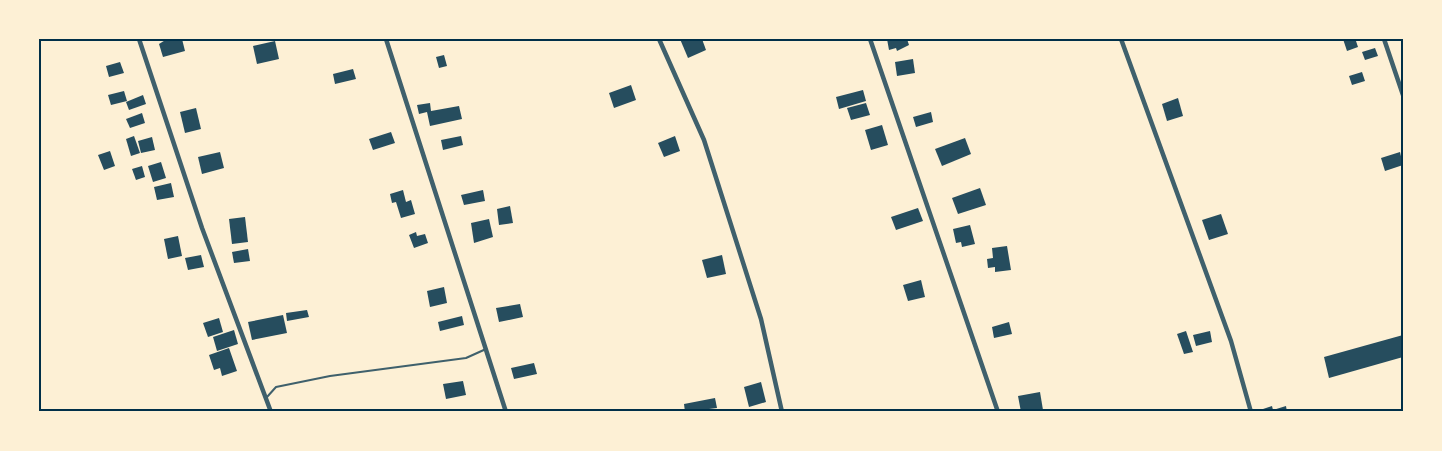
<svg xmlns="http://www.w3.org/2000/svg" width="1442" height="451" font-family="'Golos Text',sans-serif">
<rect width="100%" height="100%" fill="#fdf0d5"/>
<g fill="#264d5e">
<polygon points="167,39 182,39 185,51 163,57 159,44"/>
<polygon points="680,39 702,39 706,50 688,58"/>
<polygon points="887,39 907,39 909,45 897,51 896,48 889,50"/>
<polygon points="1343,39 1360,39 1356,41 1358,47 1347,51"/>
<polygon points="275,41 279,59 257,64 253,46"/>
<polygon points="1375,48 1378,56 1365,60 1362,52"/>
<polygon points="444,55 447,66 439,68 436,57"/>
<polygon points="913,59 915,73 897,76 895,62"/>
<polygon points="120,62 124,73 109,77 106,66"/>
<polygon points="353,69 356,79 335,84 333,74"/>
<polygon points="1362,72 1365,81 1352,85 1349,76"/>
<polygon points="631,85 636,100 614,108 609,93"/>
<polygon points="863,90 866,101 839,109 836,97"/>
<polygon points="124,91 127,101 111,105 108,95"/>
<polygon points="143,95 146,104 129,110 126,102"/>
<polygon points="1178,98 1183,116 1167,121 1162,104"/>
<polygon points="430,103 431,111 459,106 462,119 430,126 427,112 419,114 417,105"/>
<polygon points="866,103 870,115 851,120 847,108"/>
<polygon points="196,108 201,129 185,133 180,112"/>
<polygon points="931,112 933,122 916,127 913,117"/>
<polygon points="142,113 145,123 130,128 126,119"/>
<polygon points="882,125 888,145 871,150 865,130"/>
<polygon points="391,132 395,143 373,150 369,139"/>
<polygon points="134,136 140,153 131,156 126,139"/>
<polygon points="461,136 463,145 443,150 441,140"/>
<polygon points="675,136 680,151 664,157 658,143"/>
<polygon points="152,137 155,150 141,153 138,141"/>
<polygon points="965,138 971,154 942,166 935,149"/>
<polygon points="110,151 115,166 104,170 98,155"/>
<polygon points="220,152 224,168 202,174 198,157"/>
<polygon points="1400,152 1403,165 1385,171 1381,158"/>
<polygon points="161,162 166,178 153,182 148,166"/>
<polygon points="142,166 145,177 136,180 132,169"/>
<polygon points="171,183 174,197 157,200 154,187"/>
<polygon points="980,188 986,205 958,214 952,198"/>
<polygon points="403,190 406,202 411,200 415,214 401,218 396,202 392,203 390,194"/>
<polygon points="483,190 485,201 464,205 461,195"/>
<polygon points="510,206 513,223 499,225 497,209"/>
<polygon points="918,208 923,221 896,230 891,217"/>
<polygon points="1221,214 1228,234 1209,240 1202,220"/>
<polygon points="245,217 248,242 232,244 229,219"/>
<polygon points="489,219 493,237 474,243 471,223"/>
<polygon points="970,225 975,244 962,247 961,242 956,243 953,229"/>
<polygon points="416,232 417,236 425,234 428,243 414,248 409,235"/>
<polygon points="178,236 182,256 168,259 164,239"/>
<polygon points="1007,246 1011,270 995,272 995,267 988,268 987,259 993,258 992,248"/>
<polygon points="248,249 250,261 234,263 232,252"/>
<polygon points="201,255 204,267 188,270 185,258"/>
<polygon points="722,255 726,274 707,278 702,260"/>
<polygon points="921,280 925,297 908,301 903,285"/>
<polygon points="444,287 447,303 430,307 427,291"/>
<polygon points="520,304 523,317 499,322 496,308"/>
<polygon points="307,310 309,317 287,321 286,313"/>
<polygon points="283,315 287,333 252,340 248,322"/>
<polygon points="462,316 464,325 440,331 438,322"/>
<polygon points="219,318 223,332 208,337 203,323"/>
<polygon points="1009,322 1012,334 994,338 992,327"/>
<polygon points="234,330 238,344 217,351 213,337"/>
<polygon points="1186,331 1193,352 1184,354 1177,334"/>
<polygon points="1210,331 1212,342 1196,346 1193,335"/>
<polygon points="1403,335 1403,357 1329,378 1324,357"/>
<polygon points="229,348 237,371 222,376 220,368 214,370 209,355"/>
<polygon points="534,363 537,374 514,379 511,368"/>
<polygon points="463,381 466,395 446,399 443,384"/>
<polygon points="761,382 766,402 749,407 744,387"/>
<polygon points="1040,392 1043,410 1021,412 1018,396"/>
<polygon points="715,398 717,408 685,412 684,404"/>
<polygon points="1272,406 1273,410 1286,406 1287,412 1261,412 1260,410"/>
</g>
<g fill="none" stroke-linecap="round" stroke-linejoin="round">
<polyline stroke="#3f606c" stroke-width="2" points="267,397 276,387 330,376 466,358 486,349"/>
<g stroke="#3f606c" stroke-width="4.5">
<polyline points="139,39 202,228 271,412"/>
<polyline points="386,39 506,412"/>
<polyline points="659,39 704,140 761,319 782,412"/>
<polyline points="870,39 998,412"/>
<polyline points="1121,39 1231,341 1251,412"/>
<polyline points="1384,39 1403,95"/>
</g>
</g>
<rect width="1442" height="451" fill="none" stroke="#fdf0d5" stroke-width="81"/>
<rect x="40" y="40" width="1362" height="370" fill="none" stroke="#003049" stroke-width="2"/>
</svg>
